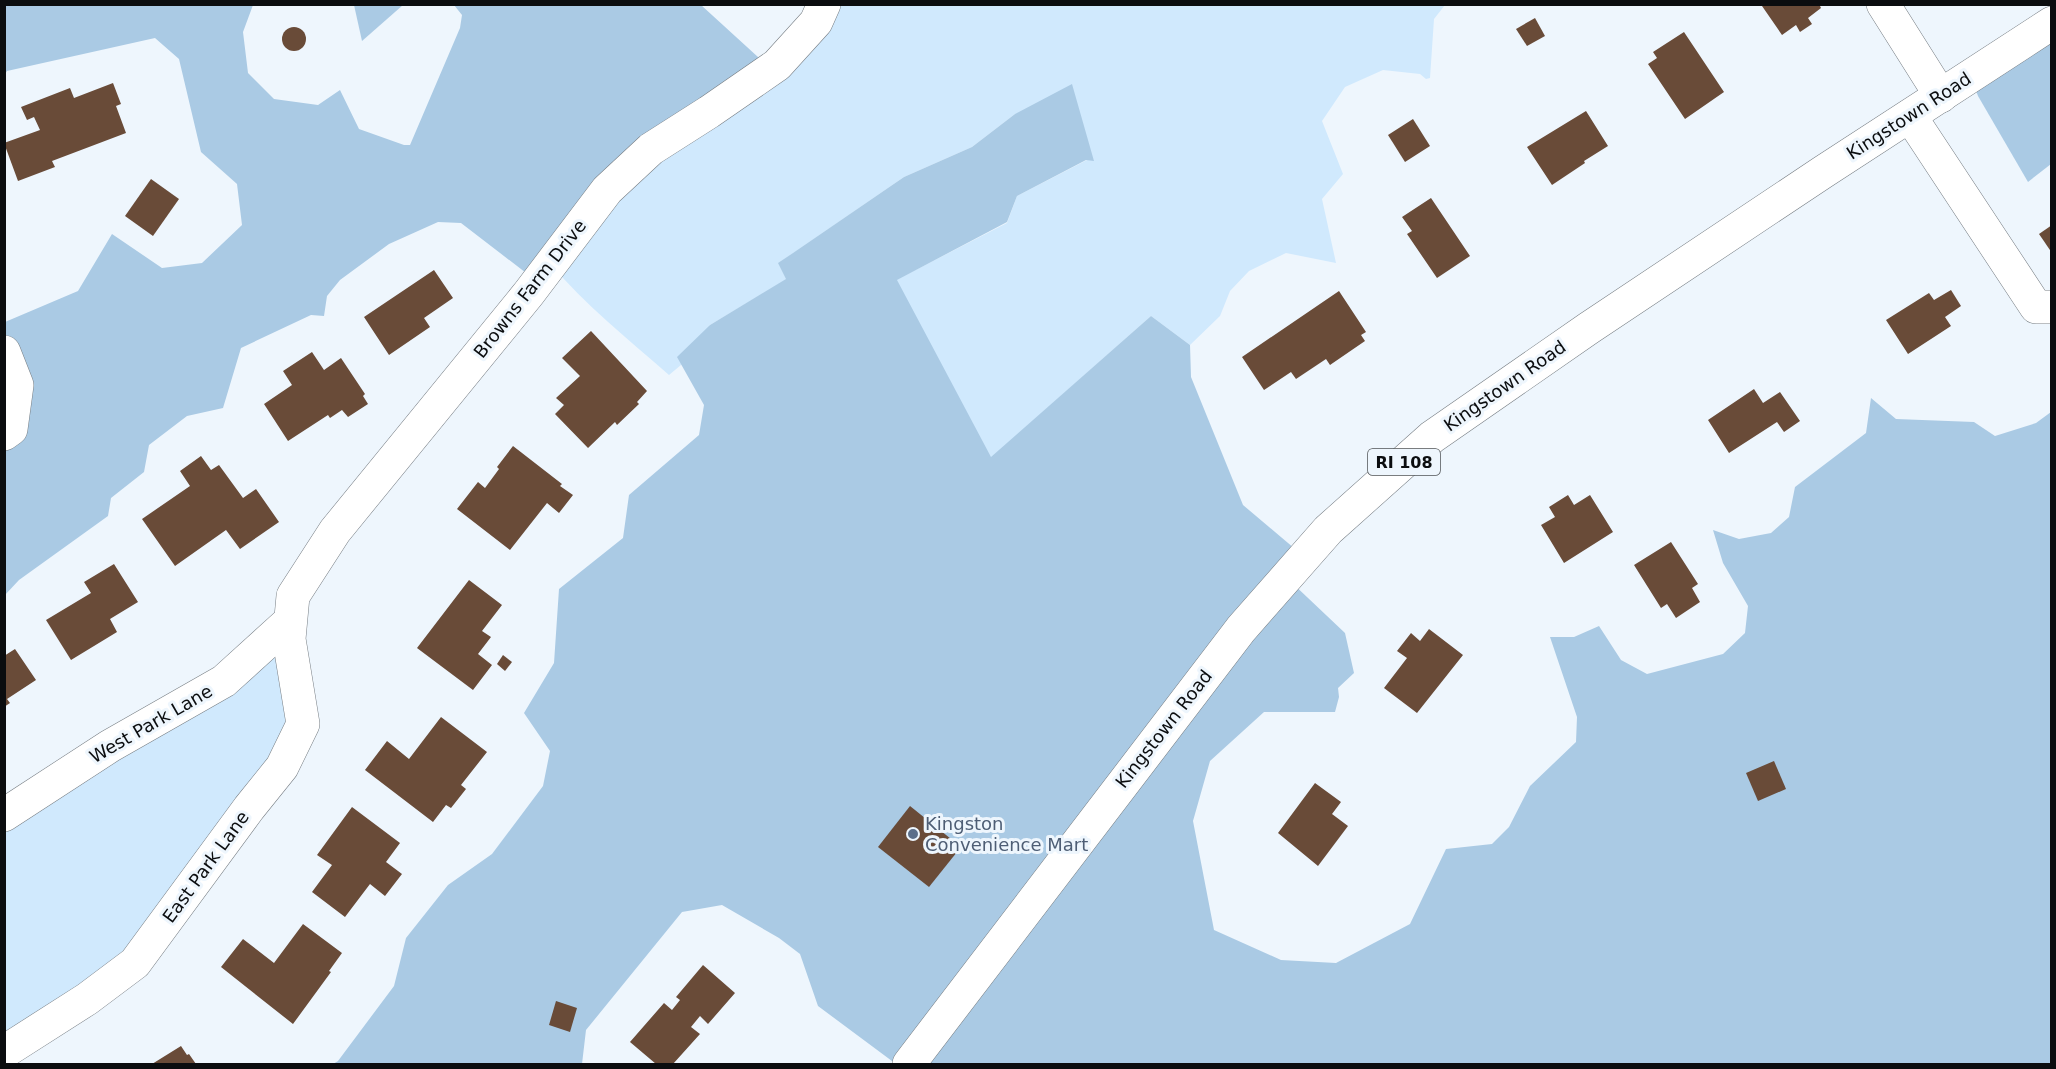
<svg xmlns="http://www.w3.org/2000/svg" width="2056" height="1069" font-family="'DejaVu Sans',sans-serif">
<rect width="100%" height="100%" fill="#eef6fd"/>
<g fill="#d0e9fd">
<path d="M827 5H1445L1434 19 1430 78 1426 79 1420 74 1383 70 1345 87 1322 121 1343 174 1322 199 1336 263 1286 253 1249 271 1230 291 1220 316 1190 345 1151 316 991 458 896 280 1007 223 1017 196 1087 160H1094L1015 114 972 147 904 177 779 263 787 279 710 325 681 365 669 375C628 339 585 305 550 263Z"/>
<polygon points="289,622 303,724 177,908 5,1052 5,815"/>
</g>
<g fill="#aacae4">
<polygon points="5,5 253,5 243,32 248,73 274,99 318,105 340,90 359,129 404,145 410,145 460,28 462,15 454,5 701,5 769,67 530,276 461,223 438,222 389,244 340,280 327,296 324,316 311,315 241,348 223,408 187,416 149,445 144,472 111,498 108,516 19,580 5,595 5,322 78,291 112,234 162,268 202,263 242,225 237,184 201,152 179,59 155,38 7,71 5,74"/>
<polygon points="354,5 403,5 362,41"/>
<polygon points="2051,21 2051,164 2028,182 1978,96 1970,75"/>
<polygon points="1072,84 1094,161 1086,160 1017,196 1007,222 897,280 991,457 1151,316 1190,345 1191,377 1243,505 1301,554 1289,580 1345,633 1354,673 1338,688 1339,697 1335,712 1264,712 1210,761 1193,821 1214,930 1281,960 1336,963 1410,924 1446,849 1492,844 1509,827 1530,786 1576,742 1577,717 1550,637 1574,637 1599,626 1621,660 1647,674 1723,654 1745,633 1748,606 1723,563 1713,530 1739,539 1771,533 1789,517 1795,487 1866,433 1871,398 1896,419 1974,422 1995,436 2036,423 2051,412 2051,1064 896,1064 818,1006 800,954 779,938 722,905 682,912 586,1030 582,1064 333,1064 338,1061 394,986 406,938 448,885 492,854 543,786 550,751 524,713 554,663 559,589 623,538 629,495 699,435 704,405 677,357 710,325 786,279 778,263 793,253 904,177 972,147 1015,114"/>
</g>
<g fill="#694b38">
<polygon points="1764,4 1822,4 1820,6 1821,8 1808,18 1812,24 1800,32 1796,25 1782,35 1762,6"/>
<polygon points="1535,18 1545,36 1527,46 1516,29"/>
<circle cx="294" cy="39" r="12"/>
<polygon points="1684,32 1724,92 1685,119 1648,64 1657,58 1653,52"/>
<polygon points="113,83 121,104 116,106 126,133 52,161 55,167 18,181 4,143 40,130 34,117 27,120 21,107 70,88 74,98"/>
<polygon points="1586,111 1608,146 1584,161 1585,163 1552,185 1527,147"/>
<polygon points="1413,119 1430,146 1405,162 1388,135"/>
<polygon points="151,179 179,199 153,236 125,216"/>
<polygon points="1431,198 1470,256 1437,278 1407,234 1412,231 1402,217"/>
<polygon points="2052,225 2052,253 2039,234"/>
<polygon points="434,270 453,298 424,318 430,327 389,355 364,317"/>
<polygon points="1951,290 1961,306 1945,317 1951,326 1908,354 1886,320 1929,293 1934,300"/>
<polygon points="1339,291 1366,332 1361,335 1365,341 1330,365 1326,359 1296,379 1291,372 1264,390 1242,357"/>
<polygon points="591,331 647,391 637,402 639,404 617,425 615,422 588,448 555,414 564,405 556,398 580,376 562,358"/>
<polygon points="312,352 324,370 341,358 365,394 363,396 368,404 348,417 342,410 330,418 328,415 288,441 264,404 292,385 283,371"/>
<polygon points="1754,389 1763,403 1780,392 1800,421 1784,432 1777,422 1729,453 1708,420"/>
<polygon points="513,446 562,484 560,486 573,495 559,513 547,503 510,550 457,509 478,482 485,488 499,469 497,467"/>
<polygon points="201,456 211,470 219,465 243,498 256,489 279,522 240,549 226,530 175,566 142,519 190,486 180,471"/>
<polygon points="1568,495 1574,505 1590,495 1613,532 1564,563 1541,525 1555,517 1549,507"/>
<polygon points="1671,542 1698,584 1692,588 1700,602 1676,618 1667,604 1661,608 1634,565"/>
<polygon points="114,564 138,602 110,619 117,632 71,660 46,620 91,593 84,582"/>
<polygon points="469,580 502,605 482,631 491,637 478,654 492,665 473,690 417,648"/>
<polygon points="1429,629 1463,655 1417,713 1384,688 1407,658 1397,651 1411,633 1420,641"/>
<polygon points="15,649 36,680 7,699 10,703 4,707 4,656"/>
<polygon points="503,655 512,662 505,671 497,664"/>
<polygon points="441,717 487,752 461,785 466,789 451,808 446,805 433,822 365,770 387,741 409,759"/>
<polygon points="1774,761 1786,789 1758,801 1746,773"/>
<polygon points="1315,783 1341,802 1332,814 1348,826 1318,866 1278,833"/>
<polygon points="910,806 961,847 929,887 878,847"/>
<polygon points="352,807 400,843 386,862 402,874 385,896 370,884 345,917 312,892 332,865 317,855"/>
<polygon points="303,924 342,953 329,971 331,972 293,1024 221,967 243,939 274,963"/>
<polygon points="703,965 735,993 708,1024 700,1016 691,1027 700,1034 673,1064 656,1064 630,1042 664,1003 672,1010 680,1000 676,997"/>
<polygon points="556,1001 577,1008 570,1032 549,1025"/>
<polygon points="181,1046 187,1055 189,1054 196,1064 152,1064"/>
</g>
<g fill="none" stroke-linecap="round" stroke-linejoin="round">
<g stroke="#767d83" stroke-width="34">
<g id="minor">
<polyline points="1883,4 1941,96"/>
<polyline points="1910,116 2036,307 2052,307"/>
<polyline points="4,352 17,385 11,429 4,434"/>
<polyline points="4,815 110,746 224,681 289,622"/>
<polyline points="4,1052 87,999 135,963 249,808 282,767 303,724 289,639 293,596 335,531 529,293 607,190 651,149 709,112 777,65 816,22 824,4"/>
</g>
</g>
<g stroke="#767d83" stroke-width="34">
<polyline id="major" points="909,1064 1241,629 1328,530 1432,437 1589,328 1823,172 2052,23"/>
</g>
<use href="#minor" stroke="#fff" stroke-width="33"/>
<use href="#major" stroke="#fff" stroke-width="33"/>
</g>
<circle fill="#5c6f8a" stroke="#eef6fd" stroke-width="2" cx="913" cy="834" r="6"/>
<g text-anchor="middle" stroke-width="6" stroke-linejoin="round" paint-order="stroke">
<rect fill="#eef6fd" stroke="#4f5356" stroke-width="1.5" x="1368" y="449" width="72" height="26" rx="4.5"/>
<g font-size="16" font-weight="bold" fill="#0b0d0f">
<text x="1404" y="468">RI 108</text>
</g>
<g font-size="18" fill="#0b0d0f" stroke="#eef6fd">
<text transform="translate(1909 116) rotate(-33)" y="6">Kingstown Road</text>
<text transform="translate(530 289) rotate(-52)" y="6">Browns Farm Drive</text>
<text transform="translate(1505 386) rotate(-35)" y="6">Kingstown Road</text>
<text transform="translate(151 724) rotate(-30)" y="6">West Park Lane</text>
<text transform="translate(1164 729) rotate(-52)" y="6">Kingstown Road</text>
<text transform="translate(206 867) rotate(-54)" y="6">East Park Lane</text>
</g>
<g font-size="18" fill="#4e5e75" stroke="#eef6fd" text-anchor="start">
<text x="925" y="830">Kingston<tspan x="925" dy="21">Convenience Mart</tspan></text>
</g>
</g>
<rect width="2056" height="1069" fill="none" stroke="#0b0d0f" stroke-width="12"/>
</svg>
